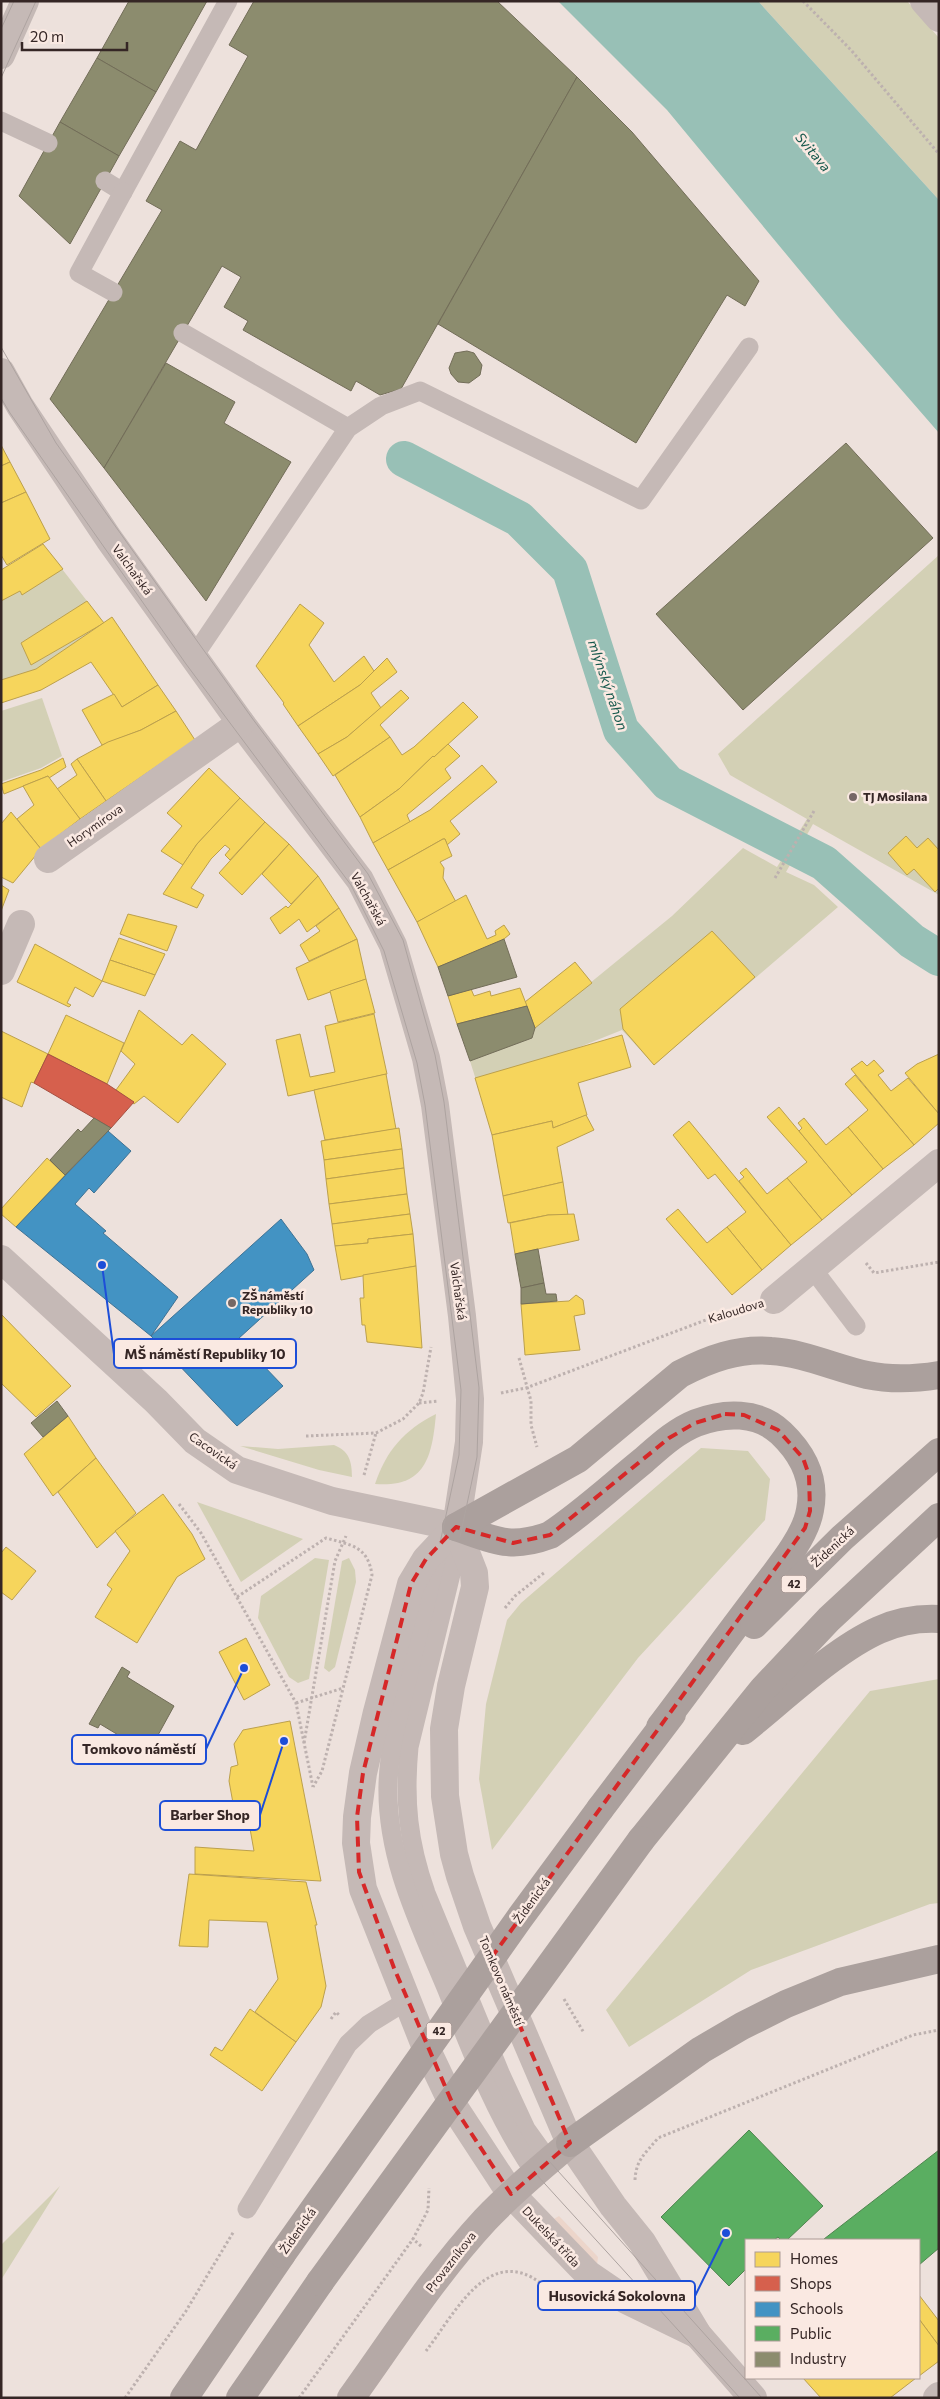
<svg xmlns="http://www.w3.org/2000/svg" width="940" height="2399" font-family="Commissioner,sans-serif">
<rect width="100%" height="100%" fill="#ede1dc"/>
<g fill="#d3d0b5">
<polygon points="758,1 907,1 939,38 939,200"/>
<polygon points="939,555 939,895 813,824 786,872 814,885 838,907 654,1065 622,1030 577,1048 476,1080 470,1061 532,1038 535,1028 672,916 743,848 777,867 807,819 730,775 718,754"/>
<polygon points="62,569 87,601 21,643 31,665 102,624 36,669 1,680 1,578 11,574 21,593"/>
<polygon points="42,698 62,756 41,768 1,782 1,711"/>
<path d="M436 1414C432 1456 426 1488 375 1484 386 1451 404 1430 436 1414Z"/>
<path d="M334 1445C349 1451 352 1461 352 1477L319 1470 240 1446 278 1449Z"/>
<polygon points="701,1448 748,1451 770,1479 765,1520 638,1658 492,1850 479,1779 486,1704 507,1620 521,1603"/>
<polygon points="197,1502 303,1539 241,1582"/>
<polygon points="315,1558 329,1560 309,1679 298,1683 289,1677 258,1618 261,1596"/>
<polygon points="349,1558 355,1570 356,1582 335,1667 329,1672 324,1668 342,1561"/>
<polygon points="939,1679 939,1903 930,1904 751,1970 629,2047 606,2010 870,1691"/>
<polygon points="60,2186 1,2280 1,2245"/>
</g>
<polygon fill="#ecd5ca" points="559,2216 598,2257 597,2265 554,2219"/>
<polygon fill="#98c0b6" points="558,1 758,1 939,200 939,433 839,318 667,110"/>
<g fill="#f6d55c" stroke="#bca04c">
<polygon points="1,445 10,462 1,466"/>
<polygon points="10,462 26,492 1,503 1,466"/>
<polygon points="26,492 50,539 7,565 1,555 1,503"/>
<polygon points="43,544 63,569 22,595 20,591 1,601 1,570"/>
<polygon points="87,601 104,623 31,665 21,643"/>
<polygon points="300,604 324,623 309,645 334,682 364,656 374,671 360,685 298,726 283,704 284,703 256,666"/>
<polygon points="112,617 158,685 122,707 91,662 41,690 1,703 1,680 36,669"/>
<polygon points="387,658 397,672 371,693 381,708 347,737 318,754 298,726 360,685"/>
<polygon points="158,685 176,711 141,730 102,745 82,710 114,694 122,707"/>
<polygon points="401,690 409,698 380,725 390,737 333,776 318,754 347,737"/>
<polygon points="463,702 478,717 434,757 433,756 399,789 360,817 335,775 390,737 402,755 414,747"/>
<polygon points="176,711 195,740 106,801 77,759 108,742 141,730"/>
<polygon points="448,744 460,756 445,769 451,778 407,815 410,822 373,843 360,817 399,789 433,756 434,757"/>
<polygon points="63,758 66,767 49,778 48,776 4,794 1,784 41,770"/>
<polygon points="77,759 106,801 80,819 57,789 77,775 71,764"/>
<polygon points="482,765 497,782 450,821 460,834 447,845 445,839 443,839 388,870 373,843 430,810"/>
<polygon points="209,768 240,798 197,844 183,865 161,851 182,826 167,813"/>
<polygon points="48,776 80,819 41,849 17,819 34,805 23,786"/>
<polygon points="240,798 265,822 230,860 225,855 230,849 225,845 211,859 191,888 204,895 197,908 163,894 197,844"/>
<polygon points="11,812 41,849 13,883 1,877 1,824"/>
<polygon points="265,822 289,844 242,895 219,873"/>
<polygon points="906,836 917,848 928,838 939,850 939,888 935,892 914,869 907,875 888,853"/>
<polygon points="443,839 445,839 452,856 440,862 444,868 443,878 456,902 417,922 388,870"/>
<polygon points="289,844 318,876 291,904 262,874"/>
<polygon points="318,876 339,908 307,932 299,919 280,934 270,918 286,906 288,908"/>
<polygon points="1,885 9,890 1,911"/>
<polygon points="466,895 487,939 496,935 495,931 504,925 510,934 499,943 438,967 417,922"/>
<polygon points="339,908 357,939 309,961 300,945 320,931 316,926"/>
<polygon points="128,914 177,926 167,951 120,934"/>
<polygon points="712,931 755,977 654,1065 623,1029 620,1009"/>
<polygon points="119,938 165,954 155,975 110,960"/>
<polygon points="357,939 366,979 308,1000 296,968"/>
<polygon points="35,944 102,981 93,997 75,987 67,1003 71,1005 69,1007 17,982"/>
<polygon points="110,960 155,975 145,996 102,981"/>
<polygon points="575,962 592,983 535,1028 525,1002"/>
<polygon points="366,979 375,1013 338,1022 330,991"/>
<polygon points="520,988 527,1006 457,1024 448,996 471,989 474,996 490,991 491,996"/>
<polygon points="139,1010 182,1045 192,1034 226,1064 178,1123 144,1096 134,1104 116,1090 135,1064 121,1051"/>
<polygon points="374,1014 387,1074 288,1096 276,1040 300,1034 310,1077 335,1072 325,1026"/>
<polygon points="66,1015 124,1043 107,1084 48,1054"/>
<polygon points="1,1031 48,1054 34,1083 31,1082 22,1107 1,1097"/>
<polygon points="622,1035 631,1067 578,1083 587,1115 553,1128 552,1121 492,1135 475,1078"/>
<polygon points="939,1054 939,1114 905,1073 917,1064"/>
<polygon points="874,1060 884,1071 878,1075 891,1091 908,1078 939,1114 939,1123 914,1145 851,1069 862,1061 867,1066"/>
<polygon points="386,1074 396,1129 325,1140 314,1090"/>
<polygon points="855,1075 914,1145 883,1169 848,1127 868,1110 845,1084"/>
<polygon points="779,1107 852,1195 822,1220 787,1178 807,1162 767,1117"/>
<polygon points="586,1115 594,1130 557,1147 563,1182 503,1196 492,1135 552,1121 553,1128"/>
<polygon points="804,1118 826,1145 848,1127 883,1169 852,1195 799,1131 802,1128 798,1123"/>
<polygon points="689,1121 791,1245 762,1270 727,1227 746,1212 715,1174 708,1179 673,1135"/>
<polygon points="399,1128 402,1149 324,1160 321,1141"/>
<polygon points="402,1149 404,1168 326,1179 324,1160"/>
<polygon points="47,1158 65,1175 16,1227 1,1214 1,1209"/>
<polygon points="404,1168 407,1194 329,1204 326,1179"/>
<polygon points="746,1168 767,1194 787,1178 822,1220 791,1245 739,1181 744,1177 740,1173"/>
<polygon points="563,1182 568,1215 548,1215 508,1223 503,1196"/>
<polygon points="407,1194 410,1214 332,1224 329,1204"/>
<polygon points="678,1209 707,1243 727,1227 762,1270 732,1295 666,1219"/>
<polygon points="410,1214 413,1234 368,1239 368,1243 335,1246 332,1224"/>
<polygon points="574,1214 579,1240 515,1254 510,1223 548,1215"/>
<polygon points="413,1234 416,1266 341,1280 335,1246 368,1243 368,1239"/>
<polygon points="416,1266 422,1348 367,1342 365,1325 362,1325 360,1298 364,1298 363,1275"/>
<polygon points="576,1295 583,1300 585,1314 574,1316 580,1350 525,1355 521,1304 569,1301"/>
<polygon points="1,1314 71,1386 36,1417 1,1383"/>
<polygon points="68,1416 96,1458 53,1496 24,1454"/>
<polygon points="96,1458 136,1513 97,1548 58,1492"/>
<polygon points="163,1494 192,1534 205,1559 177,1577 137,1643 95,1617 112,1589 107,1585 130,1551 115,1531"/>
<polygon points="6,1547 36,1571 12,1600 1,1592 1,1553"/>
<polygon points="246,1638 270,1685 244,1700 219,1652"/>
<polygon points="290,1721 321,1881 195,1874 195,1847 254,1851 247,1812 235,1814 229,1781 231,1767 238,1765 234,1744 243,1730"/>
<polygon points="189,1874 306,1882 317,1925 315,1925 326,1986 321,2007 296,2042 255,2012 278,1979 267,1922 209,1920 208,1947 179,1946"/>
<polygon points="250,2009 296,2042 262,2091 210,2055 215,2047 222,2051"/>
<polygon points="919,2295 939,2321 939,2346 919,2319"/>
<polygon points="919,2319 939,2346 939,2361 919,2376"/>
<polygon points="803,2378 916,2378 890,2398 821,2398"/>
</g>
<polygon fill="#d6604d" stroke="#a64f41" points="48,1054 107,1084 134,1102 111,1128 34,1083"/>
<g fill="#4393c3" stroke="#3f7294">
<polygon points="108,1131 131,1151 94,1193 89,1188 75,1204 106,1231 103,1233 178,1297 151,1336 16,1227"/>
<polygon points="281,1219 307,1254 314,1270 238,1339 283,1386 237,1426 151,1336"/>
</g>
<g fill="#5aae61" stroke="#4f854f">
<polygon points="749,2130 823,2206 787,2240 781,2240 778,2237 774,2240 746,2240 746,2269 729,2286 661,2217"/>
<polygon points="939,2150 939,2248 919,2265 919,2240 824,2239"/>
</g>
<g fill="#8c8c6e" stroke="#726d58">
<polygon points="129,1 207,1 156,92 97,58"/>
<polygon points="254,1 497,1 577,77 401,389 380,395 356,381 351,391 243,330 248,321 224,307 241,277 222,266 104,468 50,399 162,210 146,201 180,141 196,150 248,56 229,45"/>
<polygon points="97,58 156,92 119,156 60,122"/>
<polygon points="577,77 632,132 759,281 745,306 727,295 636,443 438,324"/>
<polygon points="60,122 119,156 70,244 19,196"/>
<polygon points="467,351 474,353 482,365 480,375 469,383 458,382 451,374 449,368 455,353"/>
<polygon points="166,363 235,402 224,423 291,462 206,601 104,468"/>
<polygon points="846,443 933,538 743,710 656,614"/>
<polygon points="504,939 517,977 448,996 438,967"/>
<polygon points="527,1006 535,1028 532,1038 470,1061 457,1024"/>
<polygon points="94,1118 111,1128 65,1175 50,1160 78,1129 81,1132"/>
<polygon points="538,1249 544,1283 521,1288 515,1254"/>
<polygon points="544,1283 546,1294 556,1294 557,1301 521,1304 521,1288"/>
<polygon points="57,1401 68,1416 43,1437 31,1423"/>
<polygon points="122,1667 130,1672 127,1677 174,1706 146,1757 137,1752 140,1748 100,1724 98,1728 89,1724"/>
</g>
<g fill="none" stroke-linecap="round" stroke-linejoin="round">
<polyline stroke="#98c0b6" stroke-width="36" points="404,459 519,519 570,570 621,730 668,783 824,863 912,941 939,958"/>
<g stroke="#bdb1af" stroke-width="3" stroke-dasharray="2.5 2.5" stroke-linecap="butt">
<polyline points="803,1 851,50 939,154"/>
<polyline points="775,878 814,811"/>
<polyline points="866,1263 874,1273 939,1262"/>
<polyline points="519,1358 531,1401 531,1425 537,1447"/>
<polyline points="501,1393 526,1388 719,1315 745,1308"/>
<polyline points="419,1403 438,1401"/>
<polyline points="306,1436 376,1433 403,1419 419,1403 423,1393 431,1347"/>
<polyline points="364,1475 376,1433"/>
<polyline points="179,1504 201,1533 296,1703 313,1787"/>
<path d="M237 1597 326 1538C351 1545 368 1546 372 1575L322 1771 313 1787"/>
<polyline points="505,1608 515,1596 545,1572"/>
<polyline points="296,1703 343,1688"/>
<polyline points="304,1743 335,1561 346,1536"/>
<polyline points="564,1999 584,2033"/>
<polyline points="331,2019 336,2012 339,2015"/>
<path d="M635 2180C636 2159 646 2153 658 2138L913 2035 939 2030"/>
<polyline points="421,2246 413,2239 428,2210 429,2188"/>
<path d="M426 2351C454 2315 489 2241 543 2285"/>
<polyline points="125,2398 186,2311 234,2231"/>
<polyline points="299,2398 413,2239"/>
</g>
<g stroke="#c5b9b6" stroke-width="19">
<polyline points="1,121 48,143"/>
<polyline points="105,181 123,192 228,1"/>
<polyline points="113,292 79,273 123,192"/>
<polyline points="183,333 348,428"/>
<polyline points="194,656 348,428 381,406 420,391 641,500 749,347"/>
<polyline points="812,1268 856,1326"/>
<path d="M460 1537 409 1747C404 1801 408 1842 426 1893L501 2075 526 2129 549 2161"/>
<path d="M438 1552C427 1597 416 1642 405 1688 397 1720 389 1751 388 1784 386 1858 419 1923 447 1990 472 2053 496 2117 535 2173"/>
<polyline points="247,2209 348,2044 369,2024 408,2000"/>
</g>
<g stroke="#c5b9b6" stroke-width="28">
<polyline points="924,1 939,18"/>
<polyline points="1,55 25,1"/>
<polyline points="1,372 20,406 109,539 241,723 360,880 393,945 426,1058 435,1105 462,1316 470,1399 469,1442 456,1527"/>
<polyline points="48,859 241,723"/>
<polyline points="1,971 21,924"/>
<polyline points="1,1259 156,1401 195,1441 237,1470 332,1501 456,1527"/>
<polyline points="774,1300 939,1163"/>
<polyline points="456,1527 426,1559 411,1584 377,1712 363,1773 357,1817 356,1843 363,1889 426,2048 454,2107 511,2194 588,2274 626,2300 698,2335"/>
<polyline points="456,1527 474,1573 475,1587 451,1686 444,1729 445,1796 454,1854 460,1876 477,1926 570,2143 613,2206 642,2242 698,2335 753,2398"/>
<polyline points="937,2398 939,2396"/>
</g>
<path stroke="#b5a9a6" stroke-width="28" d="M351 2398C394 2338 435 2274 485 2220 511 2192 541 2168 570 2143"/>
<g stroke="#aba09d" stroke-width="28">
<path d="M456 1527C494 1540 510 1550 550 1535 583 1513 613 1485 644 1460 660 1446 676 1431 696 1423 724 1412 758 1411 781 1433 803 1454 816 1480 810 1510 805 1540 773 1575 755 1600 723 1642 692 1685 660 1727"/>
<path d="M456 1527 578 1459 680 1374C709 1359 738 1348 771 1351 804 1353 835 1368 867 1375 891 1380 915 1379 939 1375"/>
<polyline points="754,1625 842,1538 939,1452"/>
<path d="M743 1731C782 1700 834 1650 879 1630 897 1622 919 1618 939 1619"/>
<polyline points="600,1809 672,1714"/>
<polyline points="641,1840 763,1689 829,1619 939,1517"/>
<polyline points="570,2143 701,2050 742,2026 786,2004 840,1982 939,1959"/>
<polyline points="184,2398 282,2254"/>
<polyline points="240,2398 320,2282"/>
</g>
<g stroke="#ada3a0" stroke-width="1">
<polyline points="1,29 14,1"/>
<polyline points="1,78 36,1"/>
<polyline points="1,347 56,443 252,718 368,874 403,940 435,1055 444,1102 479,1388 477,1457 460,1537"/>
<polyline points="1,398 10,413 186,664 351,885 384,951 417,1063 425,1105 461,1390 459,1455 440,1543"/>
<polyline points="549,2161 762,2398"/>
<polyline points="535,2173 740,2398"/>
</g>
<g stroke="#aba09d" stroke-width="28">
<polyline points="282,2254 519,1919 600,1809"/>
<polyline points="320,2282 641,1840"/>
</g>
</g>
<path fill="none" stroke="#d62828" stroke-width="4" stroke-dasharray="10 6" stroke-linejoin="round" d="M725 1414 744 1415 778 1430 803 1458 809 1475 810 1511 805 1528 491 1958 570 2143 511 2194 454 2107 394 1968 359 1872 357 1817 363 1773 411 1584 426 1559 456 1527 513 1543 550 1535 669 1438 695 1423Z"/>
<g fill="#756765" stroke="#fae9e2" stroke-width="2">
<circle cx="853" cy="797" r="5"/>
<circle cx="232" cy="1303" r="5"/>
</g>
<g text-anchor="middle" stroke-width="5" stroke-linejoin="round" paint-order="stroke">
<g fill="#fae9e2" stroke="#70605e" stroke-width="1">
<rect x="781.5" y="1575.5" width="25" height="17" rx="4"/>
<rect x="426.5" y="2022.5" width="25" height="17" rx="4"/>
</g>
<g font-size="11" font-weight="bold" fill="#352625">
<text x="794" y="1588">42</text>
<text x="439" y="2035">42</text>
</g>
<g font-size="12" fill="#352625" stroke="#fae9e2">
<text transform="translate(132 570) rotate(54)" y="4">Valchařská</text>
<text transform="translate(95 826) rotate(-35)" y="4">Horymírova</text>
<text transform="translate(368 899) rotate(61)" y="4">Valchařská</text>
<text transform="translate(458 1291) rotate(82)" y="4">Valchařská</text>
<text transform="translate(736 1311) rotate(-17)" y="4">Kaloudova</text>
<text transform="translate(213 1451) rotate(35)" y="4">Cacovická</text>
<text transform="translate(833 1547) rotate(-43)" y="4">Židenická</text>
<text transform="translate(532 1901) rotate(-54)" y="4">Židenická</text>
<text transform="translate(501 1981) rotate(67)" y="4">Tomkovo náměstí</text>
<text transform="translate(298 2231) rotate(-55)" y="4">Židenická</text>
<text transform="translate(551 2237) rotate(47)" y="4">Dukelská třída</text>
<text transform="translate(451 2262) rotate(-52)" y="4">Provazníkova</text>
</g>
<g font-size="12" font-weight="bold" fill="#352625" stroke="#fae9e2" text-anchor="start">
<text x="863" y="801">TJ Mosilana</text>
<text x="242" y="1300">ZŠ náměstí<tspan x="242" dy="14">Republiky 10</tspan></text>
</g>
<g font-size="14" font-style="italic" fill="#17594d" stroke="#fae9e2">
<text transform="translate(813 152) rotate(50)" y="5">Svitava</text>
<text transform="translate(608 685) rotate(71)" y="5">mlýnský náhon</text>
</g>
</g>
<path fill="none" stroke="#1d4ed8" stroke-width="2" d="M102 1265L114 1354M244 1668L206 1749M284 1741L260 1815M726 2233L695 2296"/>
<g fill="#1d4ed8" stroke="#fae9e2" stroke-width="2">
<circle cx="102" cy="1265" r="5"/>
<circle cx="244" cy="1668" r="5"/>
<circle cx="284" cy="1741" r="5"/>
<circle cx="726" cy="2233" r="5"/>
</g>
<g fill="#fae9e2" stroke="#1d4ed8" stroke-width="2">
<rect x="114" y="1339" width="182" height="29" rx="5"/>
<rect x="72" y="1735" width="134" height="29" rx="5"/>
<rect x="160" y="1801" width="100" height="29" rx="5"/>
<rect x="538" y="2281" width="157" height="29" rx="5"/>
</g>
<g font-size="14" text-anchor="middle" font-weight="bold" fill="#352625">
<text x="205" y="1359">MŠ náměstí Republiky 10</text>
<text x="139" y="1754">Tomkovo náměstí</text>
<text x="210" y="1820">Barber Shop</text>
<text x="617" y="2301">Husovická Sokolovna</text>
</g>
<rect width="940" height="2399" fill="none" stroke="#352625" stroke-width="5"/>
<rect x="745" y="2239" width="175" height="140" fill="#fae9e2" stroke="#ab9b96"/>
<rect x="755" y="2252" width="25" height="15" fill="#f6d55c" stroke="#ab9b96"/>
<text x="790" y="2264" font-size="15" fill="#352625">Homes</text>
<rect x="755" y="2276" width="25" height="15" fill="#d6604d" stroke="#ab9b96"/>
<text x="790" y="2289" font-size="15" fill="#352625">Shops</text>
<rect x="755" y="2302" width="25" height="15" fill="#4393c3" stroke="#ab9b96"/>
<text x="790" y="2314" font-size="15" fill="#352625">Schools</text>
<rect x="755" y="2326" width="25" height="15" fill="#5aae61" stroke="#ab9b96"/>
<text x="790" y="2339" font-size="15" fill="#352625">Public</text>
<rect x="755" y="2352" width="25" height="15" fill="#8c8c6e" stroke="#ab9b96"/>
<text x="790" y="2364" font-size="15" fill="#352625">Industry</text>
<path d="M22 42v8h105v-8" fill="none" stroke="#352625" stroke-width="2.5"/>
<text x="30" y="42" font-size="15" fill="#352625" stroke="#fae9e2" stroke-width="4" paint-order="stroke">20 m</text>
</svg>
